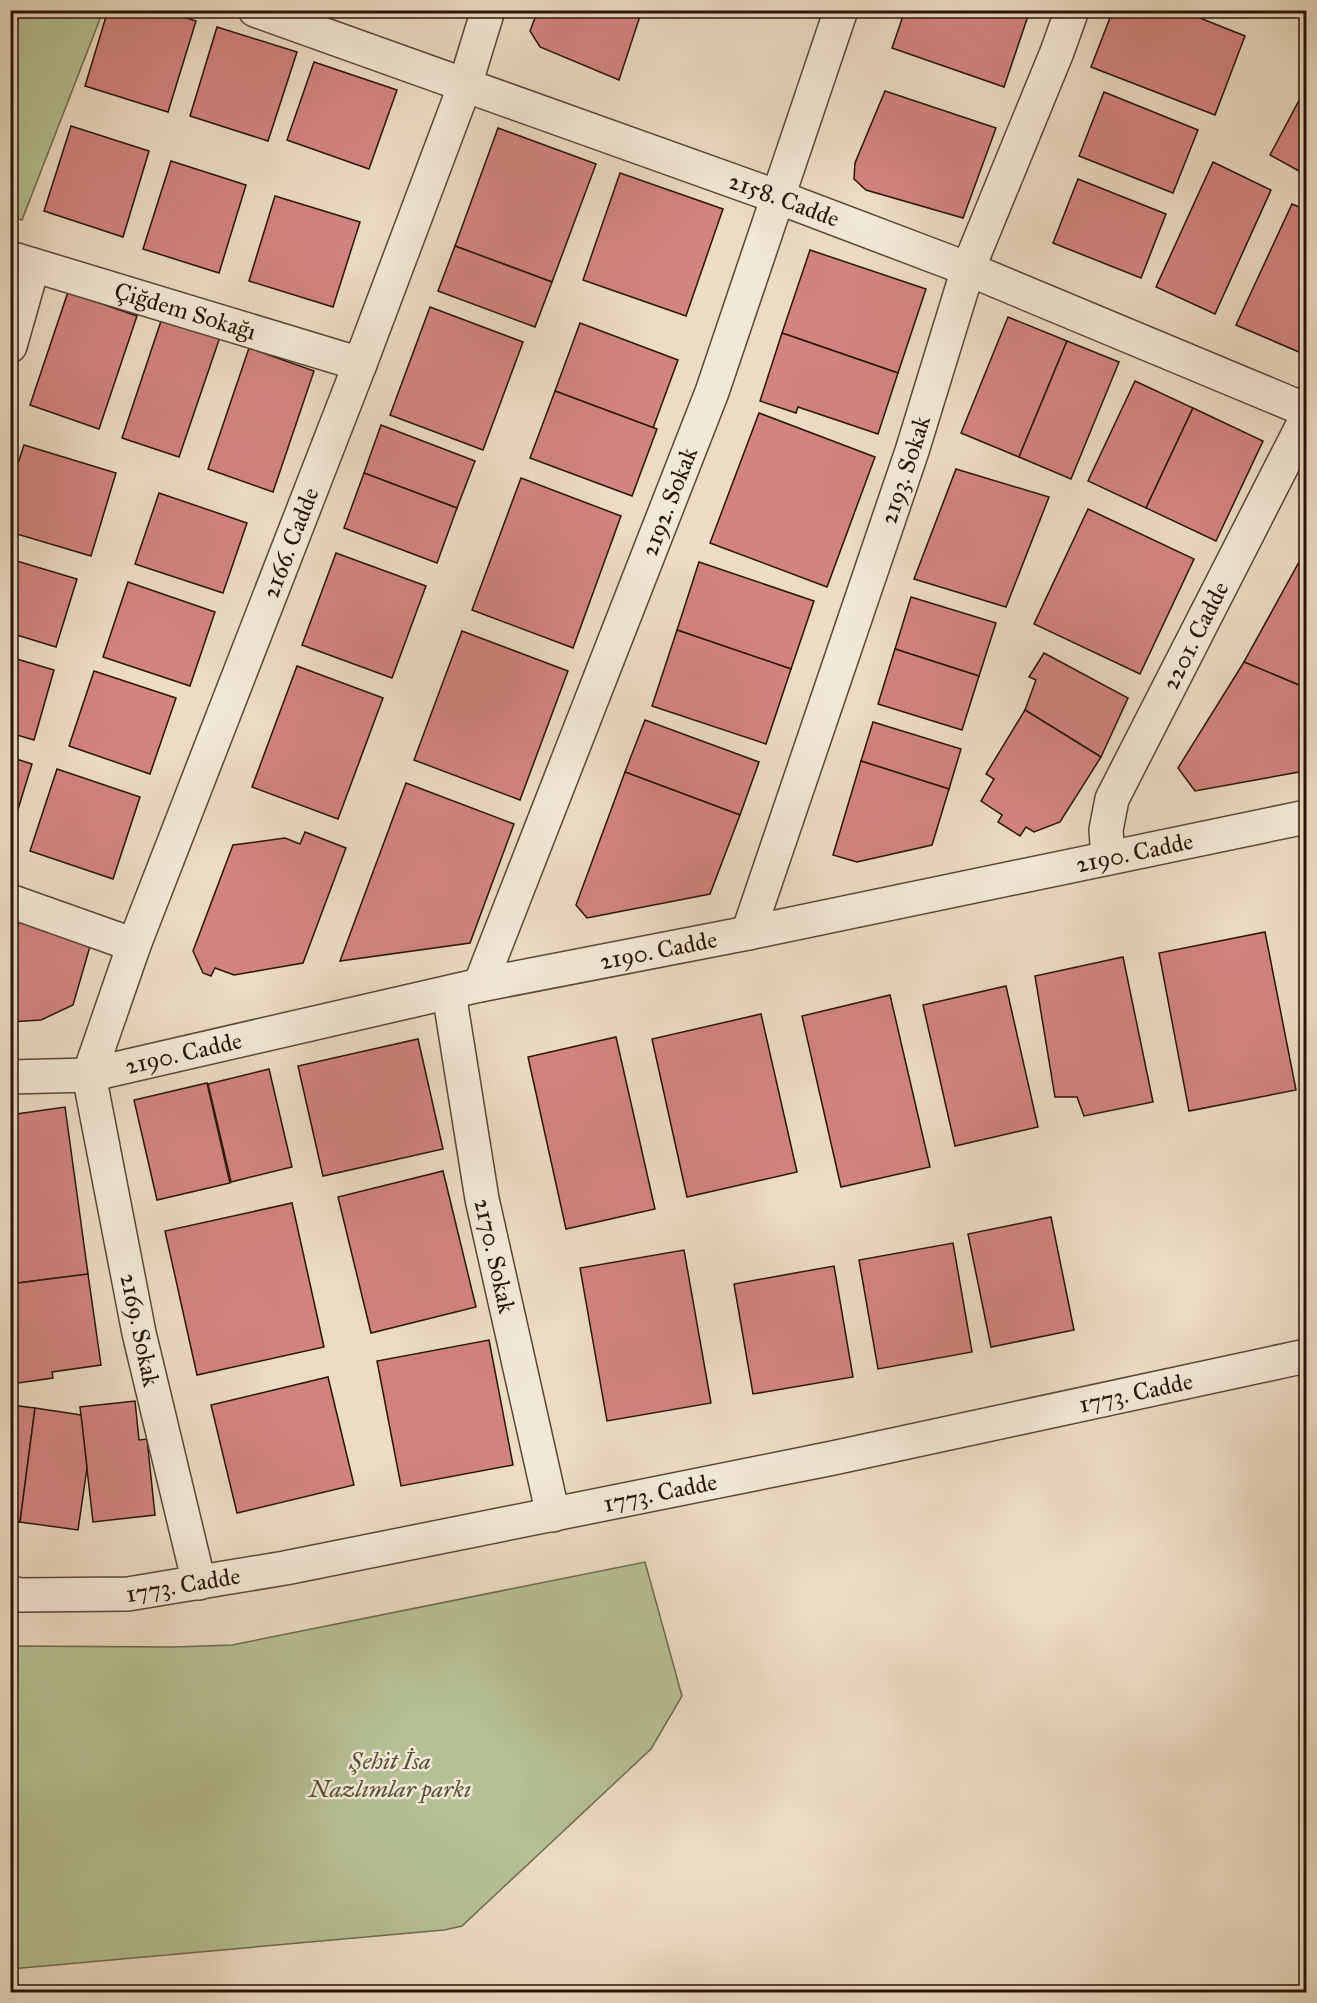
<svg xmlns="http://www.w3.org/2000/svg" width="1317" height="2003" font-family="'IM FELL Great Primer',serif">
<rect width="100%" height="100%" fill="#ebdcc3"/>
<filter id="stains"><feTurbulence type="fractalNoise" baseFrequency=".00333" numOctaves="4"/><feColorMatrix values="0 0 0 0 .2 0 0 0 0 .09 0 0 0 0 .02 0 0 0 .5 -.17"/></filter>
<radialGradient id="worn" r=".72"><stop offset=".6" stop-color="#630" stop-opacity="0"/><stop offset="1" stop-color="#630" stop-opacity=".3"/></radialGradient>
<g fill="#b6c095" stroke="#706a4e" stroke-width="1.5">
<polygon points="10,11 103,11 22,220 11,217"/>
<polygon points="645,1562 682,1696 651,1749 462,1926 444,1930 11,1969 11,1646 174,1647 232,1645"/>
</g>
<g fill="#d2847f" stroke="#291407" stroke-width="1.5">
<polygon points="108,10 162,10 196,21 168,112 85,86"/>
<polygon points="538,10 642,10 619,80 540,47 530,31"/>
<polygon points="905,10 1030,10 1004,87 892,48"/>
<polygon points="1113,10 1180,10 1245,36 1215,115 1091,67"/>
<polygon points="1246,10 1265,10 1262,17"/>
<polygon points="217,27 297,52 268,141 190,116"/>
<polygon points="314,62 397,90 369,169 287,140"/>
<polygon points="885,91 996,128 963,218 866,190 854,179 855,163"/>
<polygon points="1304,91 1306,92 1306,175 1270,155"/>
<polygon points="1104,92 1198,130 1173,193 1079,156"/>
<polygon points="71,126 149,151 123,237 44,211"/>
<polygon points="498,128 596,164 552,282 455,246"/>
<polygon points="171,161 246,185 219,273 143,249"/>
<polygon points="1213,162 1271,190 1215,314 1156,287"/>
<polygon points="620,173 723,209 686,316 583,280"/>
<polygon points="1078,179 1166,214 1141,278 1053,243"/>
<polygon points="275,196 360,222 333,307 249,281"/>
<polygon points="1292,204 1306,210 1306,355 1236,325"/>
<polygon points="455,246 552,282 535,327 438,291"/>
<polygon points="810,250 926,289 898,373 782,333"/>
<polygon points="68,292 137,316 99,429 30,405"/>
<polygon points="430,307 523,342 483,450 390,415"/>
<polygon points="1008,317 1067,341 1019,457 961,433"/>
<polygon points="162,318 220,337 179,457 122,438"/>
<polygon points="580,323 678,360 653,428 555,391"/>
<polygon points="782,333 898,373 878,434 798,407 796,413 760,401"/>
<polygon points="1067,341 1119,362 1071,479 1019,457"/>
<polygon points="249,348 314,371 273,492 208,469"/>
<polygon points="1135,381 1193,408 1146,508 1088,481"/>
<polygon points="555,391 657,429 632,496 530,458"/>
<polygon points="1193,408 1263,441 1216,541 1146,508"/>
<polygon points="759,413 875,457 827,587 710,543"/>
<polygon points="381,425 475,461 457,508 364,473"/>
<polygon points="24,445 116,473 91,556 10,532 10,488"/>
<polygon points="956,469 1049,497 1006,607 914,579"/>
<polygon points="364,473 457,508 437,563 344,528"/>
<polygon points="521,478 621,516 573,648 472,610"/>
<polygon points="159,493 247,523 223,593 135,564"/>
<polygon points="1088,509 1194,559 1140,674 1034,624"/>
<polygon points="336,553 426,586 392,678 302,645"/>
<polygon points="1304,553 1306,555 1306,688 1244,662"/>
<polygon points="10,559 77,579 56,647 10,633"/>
<polygon points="699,562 814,601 791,669 677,630"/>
<polygon points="128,582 215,612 190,686 103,657"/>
<polygon points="911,597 996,623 979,676 895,649"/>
<polygon points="677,630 791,669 766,744 652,706"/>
<polygon points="462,631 568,671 520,800 414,760"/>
<polygon points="895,649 979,676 962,730 878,704"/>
<polygon points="1044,653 1128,698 1101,757 1025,710 1036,680 1029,677"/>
<polygon points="10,657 54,670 34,740 10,733"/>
<polygon points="1244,662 1306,688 1306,761 1299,772 1195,791 1178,768"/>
<polygon points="297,666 383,698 338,819 252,787"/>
<polygon points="94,671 176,698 150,774 69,746"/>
<polygon points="1025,710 1101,757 1060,822 1034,832 1026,827 1020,836 998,822 1002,815 981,801 994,779 986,774"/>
<polygon points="645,720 759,762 740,815 625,772"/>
<polygon points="873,722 961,749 949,789 861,761"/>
<polygon points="10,757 32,764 10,835"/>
<polygon points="861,761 949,789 932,845 857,862 833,855"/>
<polygon points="57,769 140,797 113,879 30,851"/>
<polygon points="625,772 740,815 710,894 587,918 576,905"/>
<polygon points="406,783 514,824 470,943 340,961"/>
<polygon points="305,832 346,848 303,963 234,975 215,968 211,976 203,973 193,951 233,845 285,838 300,844"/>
<polygon points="21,915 93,936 73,1005 41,1020 10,1022 10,950"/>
<polygon points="10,922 18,923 10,950"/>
<polygon points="1265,932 1296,1090 1189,1111 1159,953"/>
<polygon points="1123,957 1153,1102 1084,1116 1077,1097 1055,1097 1035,976"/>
<polygon points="1006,986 1038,1127 955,1146 923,1005"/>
<polygon points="890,995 930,1167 841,1187 802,1016"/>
<polygon points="761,1014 797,1172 687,1197 652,1039"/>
<polygon points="616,1037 655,1209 566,1229 528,1057"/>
<polygon points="418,1039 443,1149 323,1176 298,1066"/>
<polygon points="269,1069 292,1167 231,1182 208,1084"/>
<polygon points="207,1083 230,1183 157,1200 134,1100"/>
<polygon points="65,1107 88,1274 10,1284 10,1115"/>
<polygon points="443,1171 476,1307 371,1333 338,1197"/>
<polygon points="292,1203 324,1347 197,1375 165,1231"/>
<polygon points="1051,1217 1074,1330 991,1347 968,1234"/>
<polygon points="953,1243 972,1352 878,1369 859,1260"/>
<polygon points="684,1250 711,1403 607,1421 580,1268"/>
<polygon points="834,1266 853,1377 753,1394 734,1284"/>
<polygon points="88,1274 101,1365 52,1372 53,1378 11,1384 10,1284"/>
<polygon points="489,1340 513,1465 401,1486 377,1361"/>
<polygon points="328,1377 354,1485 237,1513 211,1405"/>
<polygon points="135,1401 139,1440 147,1439 155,1515 93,1522 80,1407"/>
<polygon points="10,1405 35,1408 20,1522 10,1520"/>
<polygon points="35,1408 81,1415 87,1468 78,1530 20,1522"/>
</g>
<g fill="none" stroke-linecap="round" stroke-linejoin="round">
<g stroke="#5a4636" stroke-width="36">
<g id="minor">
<path id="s1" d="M255 10 778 197 968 269 1306 410"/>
<path id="s2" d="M10 258 360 364"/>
<polyline points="10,346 33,265"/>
<path id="s3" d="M1108 858 1106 830 1112 799 1306 419"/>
<polyline points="10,901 134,945"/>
<path id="s4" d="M748 933 912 451 968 269 1057 52 1072 10"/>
<path id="s5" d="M480 985 712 392 841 10"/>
<path id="s6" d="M449 993 482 1199 553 1515"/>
<path id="s7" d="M10 1077 89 1075 480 985 748 933 1306 817"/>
<path id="s8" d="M199 1583 139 1333 89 1075 134 945 360 364 465 85 488 10"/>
<path id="s9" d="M10 1593 21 1595 128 1594 285 1568 833 1458 1306 1356"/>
</g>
</g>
<use href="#minor" stroke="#f2e8d8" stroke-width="33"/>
</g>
<g text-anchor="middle" stroke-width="5" stroke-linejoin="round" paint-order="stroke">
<g font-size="24" fill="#291407" stroke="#f2e8d8">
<text dy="8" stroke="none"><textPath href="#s1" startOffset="562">2158. Cadde</textPath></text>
<text dy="8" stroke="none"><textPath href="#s2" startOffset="183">Çiğdem Sokağı</textPath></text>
<text dy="8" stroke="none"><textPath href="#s4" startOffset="489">2193. Sokak</textPath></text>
<text dy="8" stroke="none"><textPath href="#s5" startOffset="519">2192. Sokak</textPath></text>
<text dy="8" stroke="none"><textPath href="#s8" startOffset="1089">2166. Cadde</textPath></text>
<text dy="8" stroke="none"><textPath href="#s3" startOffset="243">2201. Cadde</textPath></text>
<text dy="8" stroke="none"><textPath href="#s7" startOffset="1148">2190. Cadde</textPath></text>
<text dy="8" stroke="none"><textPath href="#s7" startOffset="662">2190. Cadde</textPath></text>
<text dy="8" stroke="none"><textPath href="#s7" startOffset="176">2190. Cadde</textPath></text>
<text dy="8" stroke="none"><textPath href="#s6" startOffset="267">2170. Sokak</textPath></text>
<text transform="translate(140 1330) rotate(78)" y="8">2169. Sokak</text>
<text dy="8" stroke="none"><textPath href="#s9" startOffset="1146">1773. Cadde</textPath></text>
<text dy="8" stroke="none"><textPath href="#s9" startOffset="660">1773. Cadde</textPath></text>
<text dy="8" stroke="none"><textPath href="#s9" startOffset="174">1773. Cadde</textPath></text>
</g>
<g font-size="24" font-style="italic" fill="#5a5039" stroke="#f2e8d8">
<text x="390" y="1769">Şehit İsa<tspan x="390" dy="28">Nazlımlar parkı</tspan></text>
</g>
</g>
<rect width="1317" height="2003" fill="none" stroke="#ebdcc3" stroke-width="36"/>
<rect x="12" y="12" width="1293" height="1979" fill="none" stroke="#291407" stroke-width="3"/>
<rect x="18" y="18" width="1281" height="1967" fill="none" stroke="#291407" stroke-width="1.5"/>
<rect width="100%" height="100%" filter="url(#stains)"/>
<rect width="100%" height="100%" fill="url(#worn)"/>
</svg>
